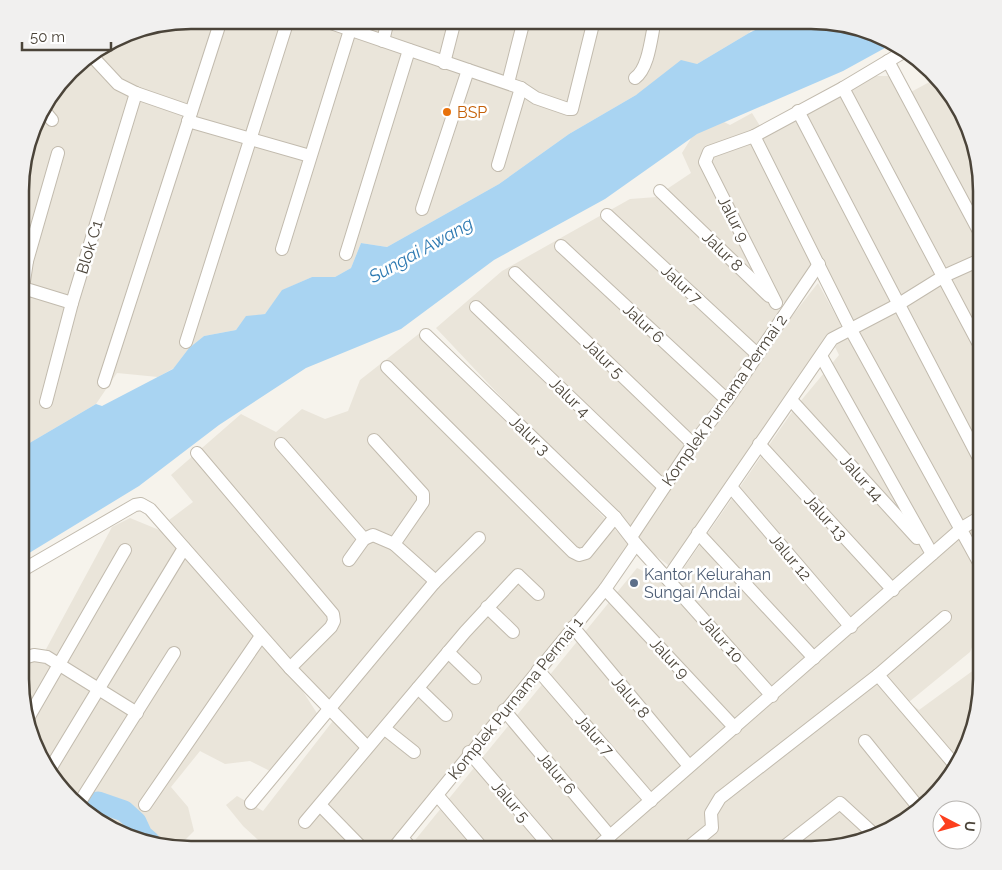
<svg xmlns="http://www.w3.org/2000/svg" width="1002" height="870" font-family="Raleway,sans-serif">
<rect width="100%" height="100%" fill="#f6f3ec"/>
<g fill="#eae5da">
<polygon points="191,20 759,20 749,33 697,64 636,95 569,134 499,184 387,247 361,243 351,268 335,277 312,277 283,290 265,314 246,317 236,330 204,336 189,348 174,368 158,377 117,373 96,404 21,448 22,169 43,106 79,62 136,29"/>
<polygon points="865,76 893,76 909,93 937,78 964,116 982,180 982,656 973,645 970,652 909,702 919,710 982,664 982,679 969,745 932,800 877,837 822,850 407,850 637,568 672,585 794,409 839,355 835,347 850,327 818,274 789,308 667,189 691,173 682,153 695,132 720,120 730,125 752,113 765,134"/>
<polygon points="657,197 789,320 818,283 841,325 672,568 637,541 436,328 502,271 630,199"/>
<polygon points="425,329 632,547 393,850 269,850 243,826 226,805 237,796 263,811 339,713 169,520 193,502 171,475 241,414 276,432 302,409 325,419 348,411 360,380"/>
<polygon points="130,518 169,534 288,668 320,718 272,772 250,761 225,764 200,751 171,787 188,807 194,831 178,847 140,829 137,839 125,837 70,800 33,745 20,690 20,669 45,651 112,527"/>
</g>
<polygon fill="#a9d4f2" points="776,20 822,20 886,38 894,43 843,71 697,134 605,199 494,260 401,329 306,368 219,425 139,486 21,558 21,448 96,404 102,406 173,369 189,348 204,336 236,330 246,316 265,314 282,290 312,277 335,277 351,268 361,243 387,247 499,184 569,134 636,95 681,60 697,64 749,33"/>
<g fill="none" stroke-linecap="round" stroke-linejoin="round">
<polyline stroke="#a9d4f2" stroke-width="21" points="79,806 98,802 124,811 136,822 142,835 150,842"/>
<g stroke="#c2bbae" stroke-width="14">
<g id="street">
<polyline points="322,20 521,88 536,98 568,109 572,109 594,20"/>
<polyline points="383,41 388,20"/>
<polyline points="91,55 118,84 136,93 191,112"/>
<polyline points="888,61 982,237"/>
<polyline points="444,63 455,20"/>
<path d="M635 78C649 68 651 37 655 20"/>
<polyline points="508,83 524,20"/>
<polyline points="843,88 982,350"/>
<polyline points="42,108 52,120"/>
<polyline points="798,111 982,464"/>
<polyline points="188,121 310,156"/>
<polyline points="754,136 851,330 982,568"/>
<polyline points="498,165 521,88"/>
<polyline points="660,191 769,296"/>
<polyline points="422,209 468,70"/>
<polyline points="607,215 757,354"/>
<polyline points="561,246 727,400"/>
<polyline points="282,249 350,30"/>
<polyline points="346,254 409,50"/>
<polyline points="21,257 27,261 23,288 72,303"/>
<polyline points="27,261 58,153"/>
<polyline points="515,273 693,444"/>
<polyline points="776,303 705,162 709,152 754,136 843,88 905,51"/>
<polyline points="476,307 664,487"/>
<polyline points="426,335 615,517 636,544 772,696"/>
<polyline points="186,342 288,20"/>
<polyline points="821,356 932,554"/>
<polyline points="387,367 573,552 579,555 586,553 615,517"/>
<polyline points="104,382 221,20"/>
<polyline points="792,401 917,538"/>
<polyline points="46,402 72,303 136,93"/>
<polyline points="281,444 364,539 373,535 394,544"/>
<polyline points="759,444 893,590"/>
<polyline points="197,453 333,614 334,621 331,627 290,668 367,747"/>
<polyline points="731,487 851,627"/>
<polyline points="698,533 814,658"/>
<polyline points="631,537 693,444 727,400 819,264"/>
<polyline points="349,560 364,539"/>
<polyline points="21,571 135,505 141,504 150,509 290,668"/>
<polyline points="668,578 832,339 899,304 944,276 982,259"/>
<polyline points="434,583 479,538"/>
<polyline points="605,589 735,728"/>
<polyline points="487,607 513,632"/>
<polyline points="573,627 689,766"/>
<polyline points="448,652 475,678"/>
<polyline points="20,659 34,655 47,657 137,713"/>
<polyline points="538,670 651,801"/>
<polyline points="878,675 955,765"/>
<polyline points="418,688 446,715"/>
<polyline points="504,710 610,836"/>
<polyline points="27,720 125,550"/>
<polyline points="385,729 414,752"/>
<polyline points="865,741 919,808"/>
<polyline points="469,752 553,850"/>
<polyline points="50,769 184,548"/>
<polyline points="437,795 484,850"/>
<polyline points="251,803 434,583 432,578 394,544 423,502 423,494 374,440"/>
<polyline points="78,805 174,653"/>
<polyline points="145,805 261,636"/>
<polyline points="321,806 362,848"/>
<polyline points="923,806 935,795"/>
<polyline points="305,822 465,632 518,575 538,594"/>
<polyline points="402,838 413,850"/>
<polyline points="392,850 605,589 636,544"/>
<polyline points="594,850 962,528 982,516"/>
<polyline points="685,850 712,828 711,813 720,798 878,675 945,617"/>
<polyline points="780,850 840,803 877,837"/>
</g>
</g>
<use href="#street" stroke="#fff" stroke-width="12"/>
</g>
<circle fill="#e8710a" stroke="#fff" stroke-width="2" cx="447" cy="112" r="5"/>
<circle fill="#5c6f8a" stroke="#fff" stroke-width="2" cx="634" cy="583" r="5"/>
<g text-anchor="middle" stroke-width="5" stroke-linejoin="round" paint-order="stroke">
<g font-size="16" fill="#c56008" stroke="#fff" text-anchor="start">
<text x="457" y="118">BSP</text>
</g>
<g font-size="16" fill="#4b4439" stroke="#fff">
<text transform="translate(734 219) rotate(63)" y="6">Jalur 9</text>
<text transform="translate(89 247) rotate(-73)" y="6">Blok C1</text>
<text transform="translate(723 251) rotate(44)" y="6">Jalur 8</text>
<text transform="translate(682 284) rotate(43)" y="6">Jalur 7</text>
<text transform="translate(644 323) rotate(43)" y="6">Jalur 6</text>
<text transform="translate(604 358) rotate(44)" y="6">Jalur 5</text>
<text transform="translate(570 397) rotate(44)" y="6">Jalur 4</text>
<text transform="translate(724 400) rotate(-55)" y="6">Komplek Purnama Permai 2</text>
<text transform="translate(530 435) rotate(44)" y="6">Jalur 3</text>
<text transform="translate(862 478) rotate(48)" y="6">Jalur 14</text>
<text transform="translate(826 517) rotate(48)" y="6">Jalur 13</text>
<text transform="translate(791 557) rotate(50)" y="6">Jalur 12</text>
<text transform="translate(722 639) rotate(49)" y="6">Jalur 10</text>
<text transform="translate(670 658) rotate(47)" y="6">Jalur 9</text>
<text transform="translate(631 697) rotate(50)" y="6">Jalur 8</text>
<text transform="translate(515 698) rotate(-51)" y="6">Komplek Purnama Permai 1</text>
<text transform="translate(595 735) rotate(49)" y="6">Jalur 7</text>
<text transform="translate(557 773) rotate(50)" y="6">Jalur 6</text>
<text transform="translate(511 801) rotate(49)" y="6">Jalur 5</text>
</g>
<g font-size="16" fill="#4e5e75" stroke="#fff" text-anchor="start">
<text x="644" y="580">Kantor Kelurahan<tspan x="644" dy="18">Sungai Andai</tspan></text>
</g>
<g font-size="18" font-style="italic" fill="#2e7ab2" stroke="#fff">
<text transform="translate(421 250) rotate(-29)" y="6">Sungai Awang</text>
</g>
</g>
<path d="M0 0H1002V870H0ZM191 29H811A162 162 0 0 1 973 191V679A162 162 0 0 1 811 841H191A162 162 0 0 1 29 679V191A162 162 0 0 1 191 29Z" fill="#f1f0ef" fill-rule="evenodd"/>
<path fill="none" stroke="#4b4439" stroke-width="2.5" d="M191 29H811A162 162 0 0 1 973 191V679A162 162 0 0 1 811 841H191A162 162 0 0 1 29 679V191A162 162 0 0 1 191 29Z"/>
<g transform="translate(957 825) rotate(96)"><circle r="24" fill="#ffffff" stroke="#b7b4b0"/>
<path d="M0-4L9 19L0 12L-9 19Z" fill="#fc3f1d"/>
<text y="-8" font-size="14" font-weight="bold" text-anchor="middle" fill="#4b4439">U</text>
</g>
<path d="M22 42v8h89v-8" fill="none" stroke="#4b4439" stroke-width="2.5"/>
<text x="30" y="42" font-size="15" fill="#4b4439" stroke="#ffffff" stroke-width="4" paint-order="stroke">50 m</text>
</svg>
